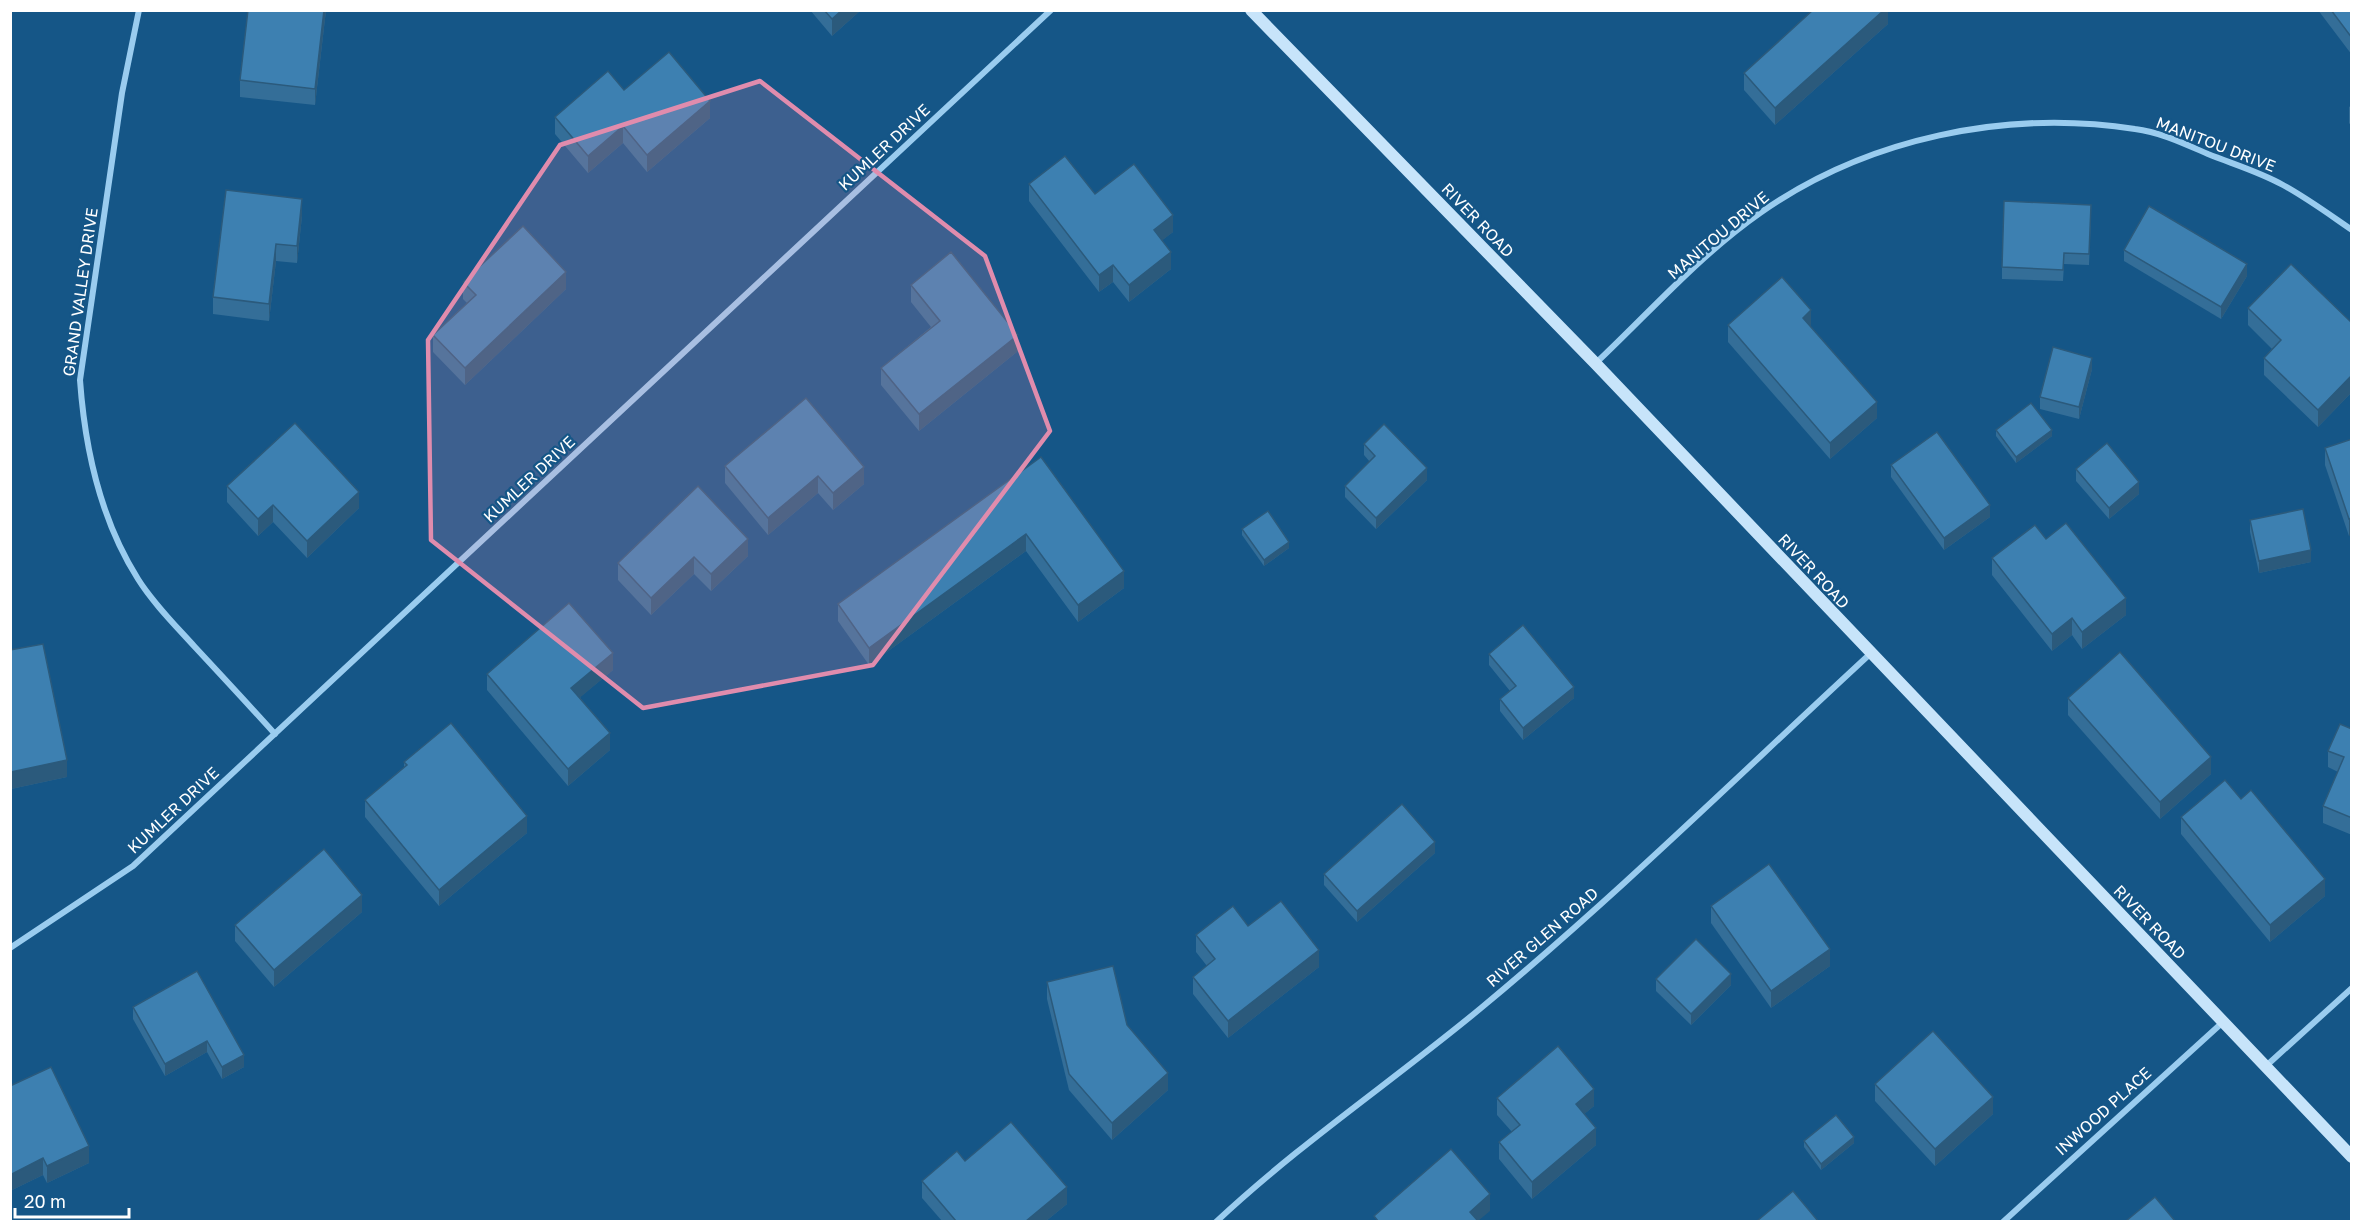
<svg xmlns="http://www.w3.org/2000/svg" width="2362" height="1232" font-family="'Golos Text',sans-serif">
<rect width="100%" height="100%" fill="#155687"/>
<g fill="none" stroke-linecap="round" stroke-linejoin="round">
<g stroke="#9accef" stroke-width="6">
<path d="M139 10 122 93 80 380C85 450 100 519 138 579 153 603 175 625 194 646 221 675 248 704 275 734"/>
<path d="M1596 363C1649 313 1700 255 1760 213 1867 138 2006 109 2135 129 2160 132 2185 144 2208 154 2233 164 2260 172 2283 185 2307 198 2330 215 2352 230"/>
<polyline points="10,948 133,866 1051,10"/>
<polyline points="2266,1066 2352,988"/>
<path d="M1216 1222C1299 1144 1393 1081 1481 1008 1616 896 1741 773 1870 654"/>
<polyline points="2003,1222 2223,1022"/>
</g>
<polyline stroke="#c7e4fa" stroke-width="12" points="1251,10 1596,364 2352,1157"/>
</g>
<g fill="#346e98">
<polygon points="326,10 315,105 240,97 240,80"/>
<polygon points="810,10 861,10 832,36"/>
<polygon points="1888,10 1888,24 1775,125 1744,90 1744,73"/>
<polygon points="2318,10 2352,10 2352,55"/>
<polygon points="2352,105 2352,127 2349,123 2349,107"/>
<polygon points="555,117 710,118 647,172 623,143 588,173 555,134"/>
<polygon points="1029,184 1095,194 1173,232 1162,240 1171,269 1129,302 1113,282 1099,292 1029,201"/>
<polygon points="302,216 297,263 276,261 269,321 213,314 213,297"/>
<polygon points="2091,216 2089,265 2064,264 2063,281 2002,279 2002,267"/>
<polygon points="2124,250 2247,276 2221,319 2124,261"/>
<polygon points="463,282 566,289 465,385 433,352 433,335 467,303 463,299"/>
<polygon points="911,285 1018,351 919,431 881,385 881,368 931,327 911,302"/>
<polygon points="2248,308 2352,323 2352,392 2318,427 2264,375 2264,358 2272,349 2248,325"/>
<polygon points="1728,325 1811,327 1877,418 1830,459 1728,342"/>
<polygon points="2092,369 2079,419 2040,409 2040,397"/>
<polygon points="806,398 864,484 833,510 818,493 768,535 725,483 725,466"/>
<polygon points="1996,430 2052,436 2016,463 1996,436"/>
<polygon points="2352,439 2349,536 2325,465 2325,448"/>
<polygon points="1364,444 1427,480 1376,529 1345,497 1345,486 1370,462 1364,455"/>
<polygon points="1041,457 1124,588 1078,622 1026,551 869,665 838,621 838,604"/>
<polygon points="1891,465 1990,517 1944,550 1891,477"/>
<polygon points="2076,469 2139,494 2109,519 2076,481"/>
<polygon points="227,486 359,508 307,558 273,522 258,536 227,502"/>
<polygon points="2250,520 2311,562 2259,573 2250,532"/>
<polygon points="1242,529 1289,548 1264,566 1242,535"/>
<polygon points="748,539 748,556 711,591 694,574 651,615 618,580 618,563"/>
<polygon points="2046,539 2126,615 2082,649 2072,635 2052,651 1992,575 1992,558"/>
<polygon points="10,650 67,777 11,789 10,784"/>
<polygon points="1489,654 1574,698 1523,740 1500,711 1500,699 1510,691 1489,665"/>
<polygon points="613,670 580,697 610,750 568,786 487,690 487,674"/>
<polygon points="2068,698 2211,774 2160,819 2068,715"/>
<polygon points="2352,729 2352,835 2323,823 2323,806 2338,772 2328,767 2328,751"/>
<polygon points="404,762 527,833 439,906 365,817 365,800 404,767"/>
<polygon points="2181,817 2325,896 2270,942 2181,834"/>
<polygon points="1435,853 1357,922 1324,885 1324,874"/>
<polygon points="1711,906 1830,966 1771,1008 1711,923"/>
<polygon points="362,912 274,987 235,941 235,925"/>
<polygon points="1248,926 1319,967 1228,1038 1193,994 1193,977 1207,966 1196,952 1196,935"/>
<polygon points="197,971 244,1067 222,1079 207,1052 165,1076 133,1019 133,1007"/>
<polygon points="1656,979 1731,985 1691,1025 1656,991"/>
<polygon points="1047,982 1127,1025 1168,1090 1112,1140 1069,1090 1047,999"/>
<polygon points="1875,1084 1993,1114 1935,1166 1875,1101"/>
<polygon points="10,1086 89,1163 47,1183 43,1175 10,1191"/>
<polygon points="1497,1098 1594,1106 1584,1114 1596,1145 1532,1199 1499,1159 1499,1142 1512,1132 1497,1115"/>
<polygon points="1804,1141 1854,1143 1821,1170 1804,1147"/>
<polygon points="965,1161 1067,1204 1046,1221 942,1221 922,1198 922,1181"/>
</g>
<g fill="#2b5a7c">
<polygon points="324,10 326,10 315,105 315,89"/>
<polygon points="842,10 861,10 832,36 832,19"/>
<polygon points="1884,10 1888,10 1888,24 1775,125 1775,108"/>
<polygon points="710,101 710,118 647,172 647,155"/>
<polygon points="623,126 623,143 588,173 588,156"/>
<polygon points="302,199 302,216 297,263 297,246"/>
<polygon points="1173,215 1173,232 1154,247 1154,230"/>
<polygon points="276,244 276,261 269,321 269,304"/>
<polygon points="1171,252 1171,269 1129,302 1129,285"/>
<polygon points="2247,264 2247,276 2221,319 2221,307"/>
<polygon points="1113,265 1113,282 1099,292 1099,275"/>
<polygon points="566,272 566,289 465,385 465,368"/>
<polygon points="1811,310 1811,327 1803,318"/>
<polygon points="1018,335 1018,351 919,431 919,414"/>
<polygon points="2092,358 2092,369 2079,419 2079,407"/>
<polygon points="2352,375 2352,392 2318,427 2318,410"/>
<polygon points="1877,402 1877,418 1830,459 1830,443"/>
<polygon points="2052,430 2052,436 2016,463 2016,457"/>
<polygon points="864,467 864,484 833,510 833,493"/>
<polygon points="1427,468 1427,480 1376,529 1376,518"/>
<polygon points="818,476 818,493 768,535 768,518"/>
<polygon points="2139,482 2139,494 2109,519 2109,508"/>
<polygon points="359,492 359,508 307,558 307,541"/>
<polygon points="273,505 273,522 258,536 258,519"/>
<polygon points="1990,505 1990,517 1944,550 1944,538"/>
<polygon points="2352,518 2352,535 2349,536 2349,519"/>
<polygon points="1026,534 1026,551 869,665 869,648"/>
<polygon points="748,539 748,556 711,591 711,574"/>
<polygon points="1289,542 1289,548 1264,566 1264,560"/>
<polygon points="2311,550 2311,562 2259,573 2259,561"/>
<polygon points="694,557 694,574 651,615 651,598"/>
<polygon points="1124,571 1124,588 1078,622 1078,605"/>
<polygon points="2126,598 2126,615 2082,649 2082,632"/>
<polygon points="2072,618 2072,635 2052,651 2052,634"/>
<polygon points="613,653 613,670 571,705 571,688"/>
<polygon points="1574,687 1574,698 1523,740 1523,728"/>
<polygon points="610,733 610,750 568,786 568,769"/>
<polygon points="2211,757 2211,774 2160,819 2160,802"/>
<polygon points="67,760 67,777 11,789 11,772"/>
<polygon points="527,816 527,833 439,906 439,890"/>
<polygon points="1435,842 1435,853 1357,922 1357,911"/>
<polygon points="2325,879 2325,896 2270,942 2270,925"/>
<polygon points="362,895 362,912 274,987 274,970"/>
<polygon points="1830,949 1830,966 1771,1008 1771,991"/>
<polygon points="1319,950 1319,967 1228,1038 1228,1021"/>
<polygon points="1731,974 1731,985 1691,1025 1691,1014"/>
<polygon points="207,1041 207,1052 165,1076 165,1064"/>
<polygon points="244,1055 244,1067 222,1079 222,1067"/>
<polygon points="1168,1073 1168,1090 1112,1140 1112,1123"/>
<polygon points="1594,1089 1594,1106 1576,1121 1576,1104"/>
<polygon points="1993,1097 1993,1114 1935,1166 1935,1149"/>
<polygon points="1596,1128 1596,1145 1532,1199 1532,1182"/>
<polygon points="1854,1137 1854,1143 1821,1170 1821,1164"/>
<polygon points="89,1146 89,1163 47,1183 47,1166"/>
<polygon points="43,1158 43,1175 10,1191 10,1175"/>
<polygon points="1067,1187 1067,1204 1046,1221 1026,1221"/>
<polygon points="1490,1194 1490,1211 1478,1221 1470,1212"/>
</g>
<g fill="#3d80b1" stroke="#2b5a7c" stroke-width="1.5">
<polygon points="248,10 324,10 315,89 240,80"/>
<polygon points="824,10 842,10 832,19"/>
<polygon points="1813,10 1884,10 1775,108 1744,73"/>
<polygon points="2331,10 2352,10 2352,38"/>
<polygon points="669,52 710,101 647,155 623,126 588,156 555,117 608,71 624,90"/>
<polygon points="1065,156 1095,194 1134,164 1173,215 1154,230 1171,252 1129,285 1113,265 1099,275 1029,184"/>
<polygon points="226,190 302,199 297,246 276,244 269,304 213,297"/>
<polygon points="2004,201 2091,205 2089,254 2064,253 2063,270 2002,267"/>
<polygon points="2149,206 2247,264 2221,307 2124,250"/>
<polygon points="523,226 566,272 465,368 433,335 476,295 463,282"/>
<polygon points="951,252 1018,335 919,414 881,368 940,321 911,285"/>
<polygon points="2291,264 2352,323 2352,375 2318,410 2264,358 2281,340 2248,308"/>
<polygon points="1782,277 1811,310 1803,318 1877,402 1830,443 1728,325"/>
<polygon points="2053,347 2092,358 2079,407 2040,397"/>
<polygon points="806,398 864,467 833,493 818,476 768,518 725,466"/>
<polygon points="2031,403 2052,430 2016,457 1996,430"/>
<polygon points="295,423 359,492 307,541 273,505 258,519 227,486"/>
<polygon points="1384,424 1427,468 1376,518 1345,486 1375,456 1364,444"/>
<polygon points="1937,432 1990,505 1944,538 1891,465"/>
<polygon points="2352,439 2352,518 2349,519 2325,448"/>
<polygon points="2107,443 2139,482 2109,508 2076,469"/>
<polygon points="1041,457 1124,571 1078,605 1026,534 869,648 838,604"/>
<polygon points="698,486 748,539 711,574 694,557 651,598 618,563"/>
<polygon points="2303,509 2311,550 2259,561 2250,520"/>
<polygon points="1268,511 1289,542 1264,560 1242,529"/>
<polygon points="2066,523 2126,598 2082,632 2072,618 2052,634 1992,558 2035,525 2046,539"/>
<polygon points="569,603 613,653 571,688 610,733 568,769 487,674"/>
<polygon points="1523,625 1574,687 1523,728 1500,699 1516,686 1489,654"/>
<polygon points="43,644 67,760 11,772 10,767 10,650"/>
<polygon points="2120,652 2211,757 2160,802 2068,698"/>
<polygon points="451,723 527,816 439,890 365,800 407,765 404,762"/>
<polygon points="2340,724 2352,729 2352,818 2323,806 2344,757 2328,751"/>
<polygon points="2225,780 2241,799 2251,790 2325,879 2270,925 2181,817"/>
<polygon points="1402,804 1435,842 1357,911 1324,874"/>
<polygon points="324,849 362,895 274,970 235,925"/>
<polygon points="1769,864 1830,949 1771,991 1711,906"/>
<polygon points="1281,901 1319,950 1228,1021 1193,977 1215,959 1196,935 1233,906 1248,926"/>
<polygon points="1696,939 1731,974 1691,1014 1656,979"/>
<polygon points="1113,966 1127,1025 1168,1073 1112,1123 1069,1074 1047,982"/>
<polygon points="197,971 244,1055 222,1067 207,1041 165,1064 133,1007"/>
<polygon points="1933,1031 1993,1097 1935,1149 1875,1084"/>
<polygon points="1558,1046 1594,1089 1576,1104 1596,1128 1532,1182 1499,1142 1520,1125 1497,1098"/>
<polygon points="51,1067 89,1146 47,1166 43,1158 10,1175 10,1086"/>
<polygon points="1836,1115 1854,1137 1821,1164 1804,1141"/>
<polygon points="1011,1122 1067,1187 1026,1221 956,1221 922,1181 957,1151 965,1161"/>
<polygon points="1451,1149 1490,1194 1470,1212 1478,1221 1378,1221 1374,1216"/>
<polygon points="1793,1191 1818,1221 1757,1221"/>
<polygon points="2155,1197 2175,1221 2126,1221"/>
</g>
<path fill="#e08cad" fill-opacity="0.2" stroke="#e08cad" stroke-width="4.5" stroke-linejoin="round" d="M760 81 985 256 1050 431 873 665 643 708 431 540 428 340 560 145Z"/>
<g text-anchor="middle" stroke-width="4.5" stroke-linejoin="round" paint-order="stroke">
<g font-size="16" fill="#fff" stroke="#155687">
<text transform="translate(2216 144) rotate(21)" y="6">MANITOU DRIVE</text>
<text transform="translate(884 147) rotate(-43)" y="6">KUMLER DRIVE</text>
<text transform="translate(1478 220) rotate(46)" y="6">RIVER ROAD</text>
<text transform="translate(1718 235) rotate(-40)" y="6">MANITOU DRIVE</text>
<text transform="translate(80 292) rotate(-82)" y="6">GRAND VALLEY DRIVE</text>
<text transform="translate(529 479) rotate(-43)" y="6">KUMLER DRIVE</text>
<text transform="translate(1814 571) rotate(47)" y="6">RIVER ROAD</text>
<text transform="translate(173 810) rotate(-43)" y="6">KUMLER DRIVE</text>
<text transform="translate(2150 922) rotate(46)" y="6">RIVER ROAD</text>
<text transform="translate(1542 937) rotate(-41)" y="6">RIVER GLEN ROAD</text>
<text transform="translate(2103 1111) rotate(-42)" y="6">INWOOD PLACE</text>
</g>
</g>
<rect width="2362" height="1232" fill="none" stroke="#ffffff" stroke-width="24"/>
<path d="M15 1208v9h114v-9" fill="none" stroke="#ffffff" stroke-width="3"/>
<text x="24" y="1208" font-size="18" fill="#ffffff" stroke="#155687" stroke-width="4.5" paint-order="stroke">20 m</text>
</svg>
